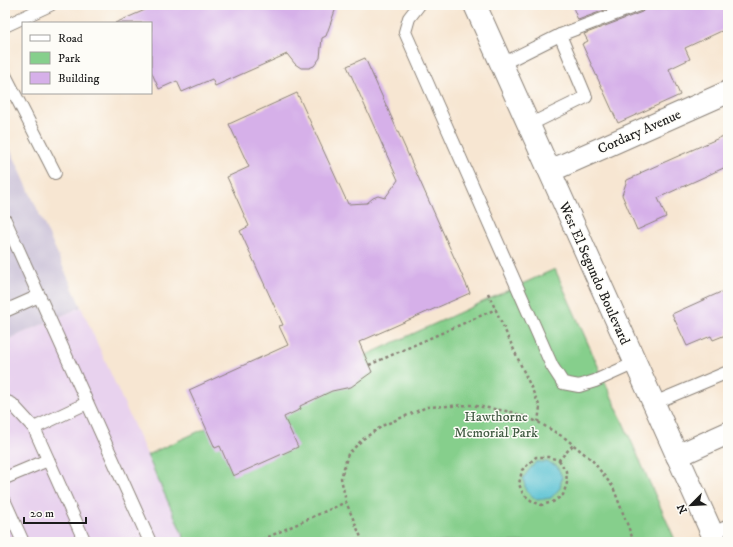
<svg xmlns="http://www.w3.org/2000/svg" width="733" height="547" font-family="'IM FELL DW Pica',serif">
<rect width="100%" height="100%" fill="#fdfcf7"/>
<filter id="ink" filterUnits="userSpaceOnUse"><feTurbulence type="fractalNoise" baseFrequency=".025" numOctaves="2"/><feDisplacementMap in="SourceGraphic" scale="8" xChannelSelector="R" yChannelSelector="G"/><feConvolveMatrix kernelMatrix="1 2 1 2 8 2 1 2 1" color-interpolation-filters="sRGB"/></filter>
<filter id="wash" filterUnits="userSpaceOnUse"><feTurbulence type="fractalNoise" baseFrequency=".012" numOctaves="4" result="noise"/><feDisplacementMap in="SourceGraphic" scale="16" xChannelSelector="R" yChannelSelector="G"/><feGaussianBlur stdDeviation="0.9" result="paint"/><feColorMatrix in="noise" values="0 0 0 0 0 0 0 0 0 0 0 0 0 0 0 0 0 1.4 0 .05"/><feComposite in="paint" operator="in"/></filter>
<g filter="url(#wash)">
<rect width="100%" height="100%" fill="#f7e6d2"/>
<polygon fill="#e8d2ee" points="81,307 186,542 5,542 5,341"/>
<polygon fill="#c9bfd7" points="5,137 81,307 5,341"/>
<polygon fill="#86cf8c" stroke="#517654" points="555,269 676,542 186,542 147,455"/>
<polygon fill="#55c0d1" stroke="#386e76" points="536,462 547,462 557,466 562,477 560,488 551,498 537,500 526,491 523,478 529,470"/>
<g id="blocks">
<g fill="#d6b0e9">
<polygon points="142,5 337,5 326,36 322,38 320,58 314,66 309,68 301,68 295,64 287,54 215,86 212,79 182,92 177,81 159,89 151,71 151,23 115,23 145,10"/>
<polygon points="572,5 618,5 578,20"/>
<polygon points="646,5 724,5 728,13 728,28 685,48 690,59 669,69 680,95 618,123 582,44 588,41 584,34 642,12 645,9"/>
<polygon points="365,58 470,293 359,342 372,372 351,387 332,391 300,406 301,409 284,417 298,447 233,476 220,446 215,448 189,390 288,345 279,326 283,325 240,231 249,226 227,177 249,167 229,124 297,93 348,204 367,203 373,198 378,196 385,198 398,180 347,66"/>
<polygon points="728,134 728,166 658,198 666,217 637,230 622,195 627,180 641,174 640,173"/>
<polygon points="728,290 728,334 713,340 711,336 687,346 672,314 721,292 721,293"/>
</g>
</g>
</g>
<g filter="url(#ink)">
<use href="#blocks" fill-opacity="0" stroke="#8a8177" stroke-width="1"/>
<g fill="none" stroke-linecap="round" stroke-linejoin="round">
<g stroke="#8a8177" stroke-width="14">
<g id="service">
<polyline points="419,5 409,18 405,32 552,366 563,383 579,386 595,381 635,363"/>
<polyline points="5,26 50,5"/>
<polyline points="560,35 639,5"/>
<polyline points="502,64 560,35 586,97 529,125"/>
<polyline points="5,75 55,173"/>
<polyline points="5,220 150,542"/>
<polyline points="5,311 39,296"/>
<polyline points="5,401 12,404 34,428 85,542"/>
<polyline points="654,403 728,372"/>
<polyline points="34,428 87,403"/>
<polyline points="5,478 48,460"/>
<polyline points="5,502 23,542"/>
<polyline points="712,534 728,526"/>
</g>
</g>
<g stroke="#8a8177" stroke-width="24">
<g id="minor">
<polyline points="550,171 728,92"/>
<polyline points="677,456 728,433"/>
</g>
</g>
<g stroke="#8a8177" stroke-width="24">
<polyline id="primary" points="475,5 716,542"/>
</g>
<g stroke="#8a8177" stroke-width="2.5" stroke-dasharray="3 3" stroke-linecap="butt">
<polyline points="488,293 540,407 538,422"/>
<polyline points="369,365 496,309"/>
<polyline points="559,460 566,471 567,483 563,495 553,502 541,505 532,501 523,494 519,484 522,470 536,457 548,457 559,460 573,445"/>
<polyline points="257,542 346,502"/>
<polyline points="363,542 346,502 341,478 348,454 363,439 384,425 427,407 470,405 512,412 538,422 565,438 592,460 613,487 634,542"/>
</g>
<use href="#service" stroke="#fff" stroke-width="12"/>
<use href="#minor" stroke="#fff" stroke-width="22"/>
<use href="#primary" stroke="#fff" stroke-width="22"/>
</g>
</g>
<g text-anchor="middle" stroke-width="3" stroke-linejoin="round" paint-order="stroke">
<g font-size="14" fill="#1c1c1c" stroke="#fdfcf7">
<text transform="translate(639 131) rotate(-24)" y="5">Cordary Avenue</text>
<text transform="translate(595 273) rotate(66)" y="5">West El Segundo Boulevard</text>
</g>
<g font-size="14" fill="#415b43" stroke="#fdfcf7">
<text x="496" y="421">Hawthorne<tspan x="496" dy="16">Memorial Park</tspan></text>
</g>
</g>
<rect width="733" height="547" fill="none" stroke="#fdfcf7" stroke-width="20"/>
<rect x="22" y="22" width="130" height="72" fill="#fdfcf7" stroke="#a3a29f"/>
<rect x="30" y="35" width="20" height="6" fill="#ffffff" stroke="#a3a29f"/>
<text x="58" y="42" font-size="12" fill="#1c1c1c">Road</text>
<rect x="30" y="52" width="20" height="12" fill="#86cf8c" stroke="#a3a29f"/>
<text x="58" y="62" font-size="12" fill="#1c1c1c">Park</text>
<rect x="30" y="72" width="20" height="12" fill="#d6b0e9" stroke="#a3a29f"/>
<text x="58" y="82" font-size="12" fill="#1c1c1c">Building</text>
<g transform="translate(691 505) rotate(246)" stroke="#fdfcf7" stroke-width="3" paint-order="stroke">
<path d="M0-3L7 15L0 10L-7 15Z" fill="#1c1c1c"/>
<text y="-6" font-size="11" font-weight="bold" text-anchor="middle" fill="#1c1c1c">N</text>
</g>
<path d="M24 517v6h62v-6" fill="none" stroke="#1c1c1c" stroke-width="2"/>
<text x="30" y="517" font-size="12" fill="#1c1c1c" stroke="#fdfcf7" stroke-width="3" paint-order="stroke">20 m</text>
</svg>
